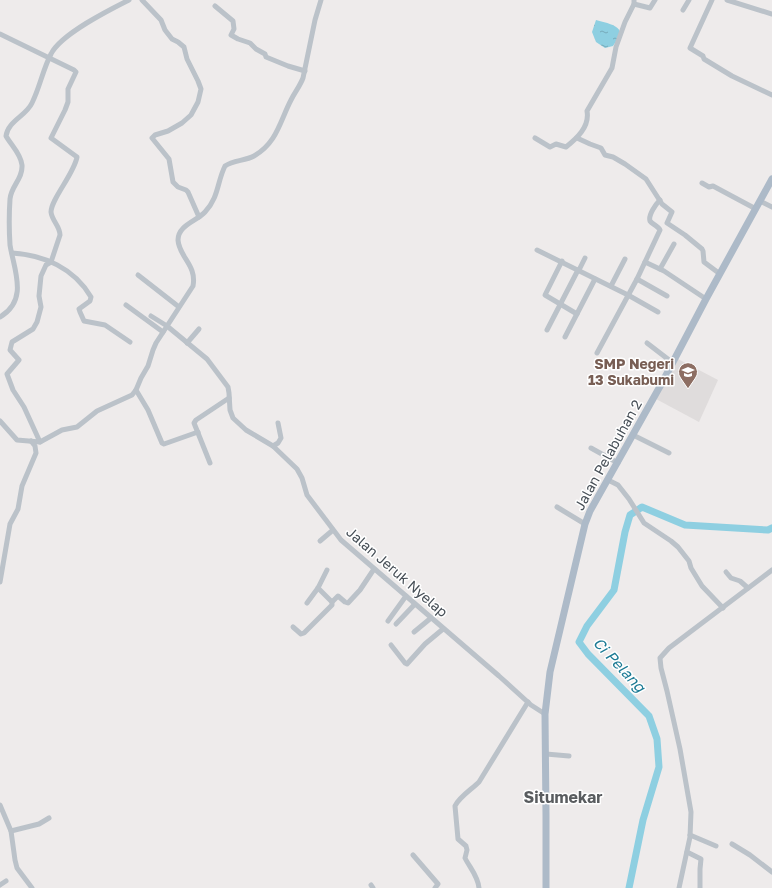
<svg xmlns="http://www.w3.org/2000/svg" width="772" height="888" font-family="'Golos Text',sans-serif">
<defs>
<pattern id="water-ripples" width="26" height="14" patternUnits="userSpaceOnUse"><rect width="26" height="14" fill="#8ecfe1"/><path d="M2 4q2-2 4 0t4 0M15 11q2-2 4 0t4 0" fill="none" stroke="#76aab9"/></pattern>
</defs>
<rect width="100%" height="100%" fill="#eeebeb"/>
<polygon fill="#dfdcdc" points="678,359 718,380 699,422 656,399"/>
<path fill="url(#water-ripples)" d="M596 20C605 23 619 24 621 34L613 46 605 48 596 42 592 32Z"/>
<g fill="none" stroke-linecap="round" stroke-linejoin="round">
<polyline stroke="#8ecfe1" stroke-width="7" points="629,888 643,820 659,767 657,739 649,716 588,654 579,642 587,626 614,590 625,532 630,515 642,507 685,525 768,530 772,528"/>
<g stroke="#bbc2c9" stroke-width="5">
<polyline points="142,0 161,20 165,30 172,39 178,42 184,47 187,59 198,81 201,89 198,102 191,115 182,123 168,131 155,135 152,138 169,159 173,182 178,187 186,190 188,192 199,217"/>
<polyline points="712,0 690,48 703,56 704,59 732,76 772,95"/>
<polyline points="727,0 772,14"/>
<polyline points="634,4 650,8 655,0"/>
<polyline points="215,6 233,21 234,29 231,35 238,39 250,43 256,49 265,54 266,57 288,66 305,71"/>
<polyline points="683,10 689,0"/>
<path d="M0 34 74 70 76 72 68 89V102L65 110 51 138 77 157C74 174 51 199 51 212 52 221 60 226 60 235L51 262 46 265 41 276 39 296 41 307 37 322 33 329 12 342 10 350 19 360 7 374 13 390 24 407 40 442"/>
<path d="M535 138 550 147 556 144 566 147C576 139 590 127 587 111L612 68 616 47 625 22 634 4V0"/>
<polyline points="577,138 590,144 601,148 605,155 613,157 625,164 646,179 662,204 672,212 667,223 685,235 702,249 703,251 704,262 720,274"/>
<polyline points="702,183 709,187 713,186 756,209"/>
<polyline points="760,201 772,207"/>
<polyline points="537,250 628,295 658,312"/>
<path d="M12 253C44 255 74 268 91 297L90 301 79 309 80 312 84 321 105 325 130 342"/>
<polyline points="562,261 545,295 577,314"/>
<polyline points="645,262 664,271 706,299"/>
<polyline points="660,269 674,244"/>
<polyline points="579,270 585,258"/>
<polyline points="138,275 179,307"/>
<polyline points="637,279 667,296"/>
<polyline points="611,286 625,259"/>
<polyline points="126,305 163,332"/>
<polyline points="151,316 167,326 207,359 228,387 229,393 230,410 233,418 246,430 273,446 297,469 302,478 307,495 341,540 499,676 531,705 545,714"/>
<path d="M0 317C29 300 14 270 10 245 9 230 9 214 10 199 11 186 23 179 22 165 21 154 11 145 6 136 8 121 26 116 32 103 40 87 43 69 51 54 61 34 109 10 129 0"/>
<polyline points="547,330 578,270"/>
<polyline points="565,337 595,279"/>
<polyline points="187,343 199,329"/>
<polyline points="647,343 673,363"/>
<path d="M597 353 637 279 660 230C658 226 652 224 650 221 648 215 656 204 660 200"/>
<polyline points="136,390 148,410 162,443 164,444 198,432"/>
<path d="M0 421 17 440 40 442 62 430 77 427 97 411 132 395 136 390 141 378 148 366 153 350 156 343 193 286C197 265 179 257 178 240 178 225 197 221 205 212 219 197 217 182 225 166 233 160 245 161 254 156 277 143 280 121 291 100 295 92 300 86 303 78L315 20 321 0"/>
<polyline points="633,435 669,453"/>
<polyline points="273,446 278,443 281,438 278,423"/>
<polyline points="591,448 618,463"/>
<polyline points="210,463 194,423 196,420 229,398"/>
<polyline points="608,480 618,485 629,499 644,523 671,541 678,547 689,561 691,568 702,586 723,608"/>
<polyline points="557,507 585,524"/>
<polyline points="320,541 333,530"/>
<polyline points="726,572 731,578 740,581 748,588"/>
<polyline points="0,582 10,524 18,509 22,486 36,453 35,446 31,441"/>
<polyline points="318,588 332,602"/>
<polyline points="307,603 318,588 327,570"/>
<polyline points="388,621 406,596"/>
<polyline points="396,624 415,604"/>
<polyline points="293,627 301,634 304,633 332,605 332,602 338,596 345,602 348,603 360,590 374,569"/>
<polyline points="414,632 431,618"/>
<polyline points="391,645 405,663 407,664 425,644 443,629"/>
<polyline points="546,754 569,756"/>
<polyline points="0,805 11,831 15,860 17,868 32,888"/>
<polyline points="11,831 39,824 49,818"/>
<polyline points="690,835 716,846"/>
<polyline points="732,844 750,855 772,872"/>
<polyline points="687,852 701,859 700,869 700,888"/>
<polyline points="413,855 438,884 435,888"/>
<polyline points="0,885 6,881"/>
<polyline points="371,885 373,888"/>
<path d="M479 888C478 876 470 868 465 858L467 850 466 846 458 839 455 806C459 797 472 789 479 782L528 702"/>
<polyline points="679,888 690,837 691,812 680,749 667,691 661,668 660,658 669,648 772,570"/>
</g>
<polyline stroke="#adbac8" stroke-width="7" points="546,888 546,816 545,714 550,672 585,524 590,511 663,381 706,299 772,179"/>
</g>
<defs>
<g id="school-pin" transform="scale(1)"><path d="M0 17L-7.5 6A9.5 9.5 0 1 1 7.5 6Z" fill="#8d6e63" stroke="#fff"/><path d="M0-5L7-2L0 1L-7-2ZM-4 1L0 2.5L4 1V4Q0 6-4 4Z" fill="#fff"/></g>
</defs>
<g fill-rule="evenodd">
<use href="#school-pin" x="688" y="372"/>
</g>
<g text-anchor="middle" stroke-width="3" stroke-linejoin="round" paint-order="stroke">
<g font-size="14" font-weight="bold" fill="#785e54" stroke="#fff" text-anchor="end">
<text x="674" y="369">SMP Negeri<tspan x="674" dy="16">13 Sukabumi</tspan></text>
</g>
<g font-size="14" fill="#464e56" stroke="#fff">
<text transform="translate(608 455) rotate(-61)" y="5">Jalan Pelabuhan 2</text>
<text transform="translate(397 572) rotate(41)" y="5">Jalan Jeruk Nyelap</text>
</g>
<g font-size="15" font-style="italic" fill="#1b7a94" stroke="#fff">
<text transform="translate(619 665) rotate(47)" y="5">Ci Pelang</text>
</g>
<g font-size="16" font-weight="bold" fill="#595c5f" stroke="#fff">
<text x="563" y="803">Situmekar</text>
</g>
</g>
</svg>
